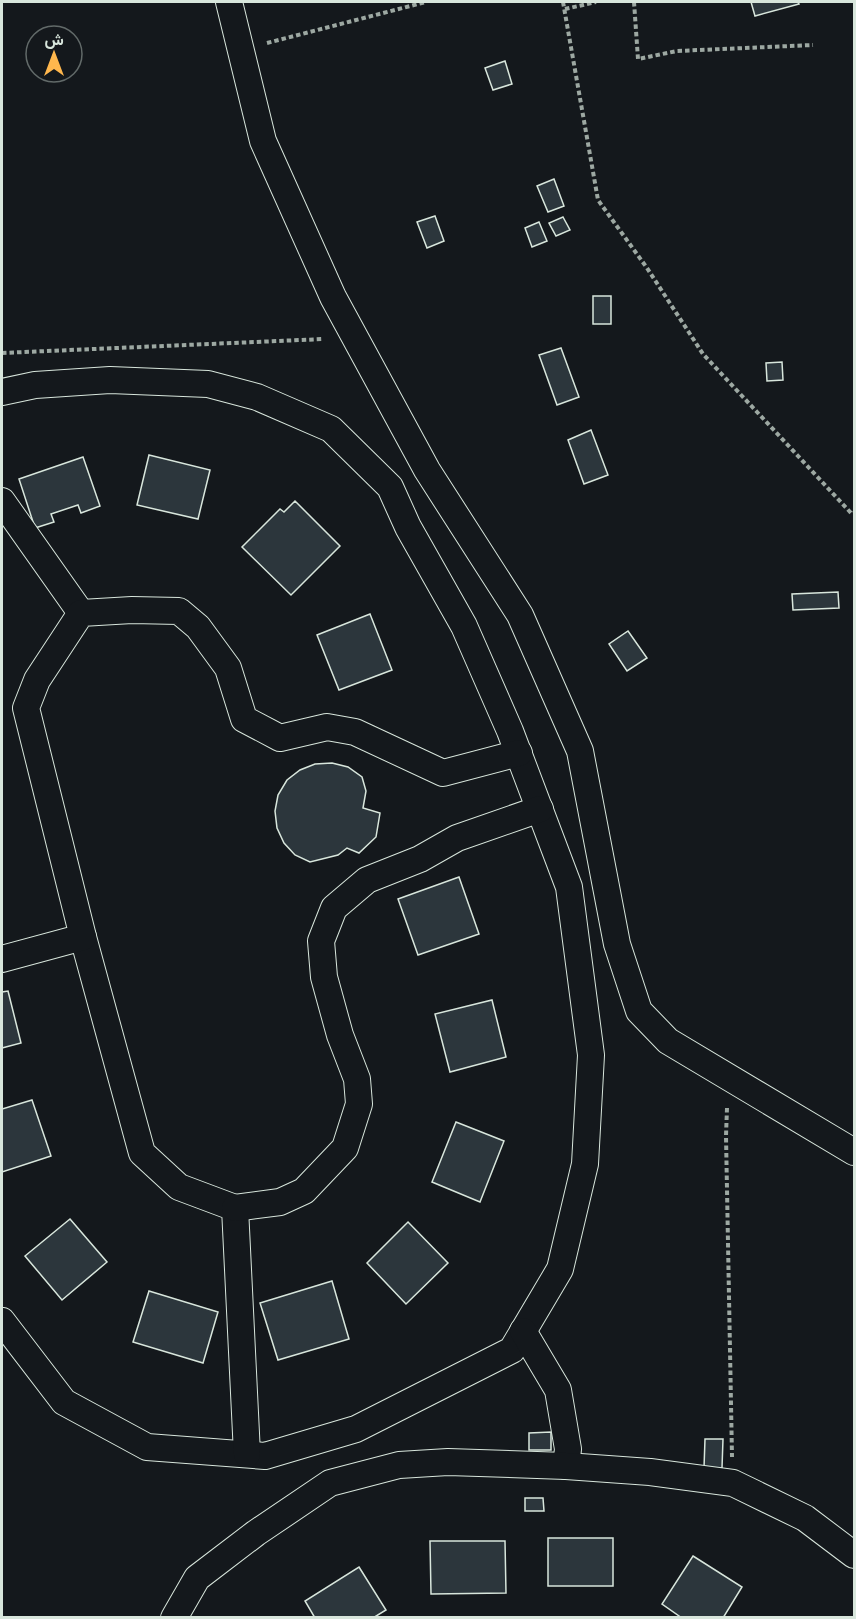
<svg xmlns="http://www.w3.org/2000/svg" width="856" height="1619" font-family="'Golos Text',Vazirmatn,sans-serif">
<rect width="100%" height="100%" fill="#14181c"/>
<g fill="#2c363c" stroke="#d8e6dc" stroke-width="1.5">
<polygon points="751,2 798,2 799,4 755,16"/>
<polygon points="505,61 512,84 493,90 485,68"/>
<polygon points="554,179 564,206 548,212 537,186"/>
<polygon points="435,216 444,241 427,248 417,222"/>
<polygon points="563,217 570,230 556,236 549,223"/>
<polygon points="539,222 547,241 532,247 525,228"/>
<rect x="593" y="296" width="18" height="28"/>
<polygon points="561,348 579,397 557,405 539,355"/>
<polygon points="782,362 783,380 767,381 766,363"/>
<polygon points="591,430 608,475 584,484 568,440"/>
<polygon points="149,455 210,470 198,519 137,505"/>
<polygon points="83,457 100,506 81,513 78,505 51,514 54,522 35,528 19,479"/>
<polygon points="295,501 340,546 291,595 242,547 280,509 284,512"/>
<polygon points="838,592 839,608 793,610 792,594"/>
<polygon points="370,614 392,670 339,690 317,635"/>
<polygon points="628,631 647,658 627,671 609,644"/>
<polygon points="332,763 348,767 362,777 366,791 363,808 380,813 376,837 359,853 347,848 338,855 310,862 295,855 284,843 277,828 275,811 278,795 287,780 300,770 315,764"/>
<polygon points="459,877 479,934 418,955 398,899"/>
<polygon points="8,991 21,1043 2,1048 2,992"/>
<polygon points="492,1000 506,1057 450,1072 435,1014"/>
<polygon points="32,1100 51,1156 2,1172 2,1109"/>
<polygon points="456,1122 504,1141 480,1202 432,1182"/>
<polygon points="70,1219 107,1262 62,1300 25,1256"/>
<polygon points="408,1222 448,1263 406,1304 367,1263"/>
<polygon points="332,1281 349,1339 278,1360 260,1303"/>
<polygon points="149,1291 218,1312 203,1363 133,1342"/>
<polygon points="551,1432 551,1450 529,1450 529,1433"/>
<polygon points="705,1439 723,1439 722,1468 704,1468"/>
<polygon points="525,1498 543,1498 544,1511 525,1511"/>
<rect x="548" y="1538" width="65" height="48"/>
<polygon points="430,1541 505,1541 506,1593 431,1594"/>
<polygon points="693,1556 742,1587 723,1618 682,1618 662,1604"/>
<polygon points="359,1567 386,1610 373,1618 315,1618 305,1601"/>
</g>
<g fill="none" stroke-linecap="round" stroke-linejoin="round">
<g stroke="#d8e6dc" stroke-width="28">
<g id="minor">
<polyline points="229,2 263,141 333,297 427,470 520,615 580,751 617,944 639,1011 668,1041 854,1152"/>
<polyline points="2,392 35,385 110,380 208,384 257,397 331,429 390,487 408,527 464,626 510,731 569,887 591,1055 585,1164 560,1269 512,1350 356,1429 265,1456 147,1447 64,1402 2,1321"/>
<polyline points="2,501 81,613"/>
<polyline points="83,937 142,1153 179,1187 235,1208 247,1454"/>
<polyline points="2,959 83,937 26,708 37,680 81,613 132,610 179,611 198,627 228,668 244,719 280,738 327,727 355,732 443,773 519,753"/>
<polyline points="235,1208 280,1202 304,1191 345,1148 359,1104 357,1079 340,1035 324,977 321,941 334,908 367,880 420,859 457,838 540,809"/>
<polyline points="523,1331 558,1390 568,1449 566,1466"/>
<polyline points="174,1618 197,1578 256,1533 330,1483 399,1465 448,1462 566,1466 650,1472 733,1483 805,1518 854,1555"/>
</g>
</g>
<g stroke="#9da8a2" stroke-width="4" stroke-dasharray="4.5 3" stroke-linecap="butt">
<polyline points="563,2 598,200 647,268 703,354 852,514 854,513"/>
<polyline points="634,2 638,59 677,51 813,45"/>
<polyline points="565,9 596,2"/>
<polyline points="267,43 426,2"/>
<polyline points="2,353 324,339"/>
<polyline points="727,1108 726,1136 732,1457"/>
</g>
<use href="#minor" stroke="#14181c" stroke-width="26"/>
</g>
<rect width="856" height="1619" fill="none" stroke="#d8e6dc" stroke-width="6"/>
<g transform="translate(54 54)"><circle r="28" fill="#14181c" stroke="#626a69" stroke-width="1.5"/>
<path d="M0-4.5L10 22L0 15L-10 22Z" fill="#ffb74d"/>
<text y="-9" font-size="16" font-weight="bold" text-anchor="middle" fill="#d8e6dc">ش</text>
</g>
</svg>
